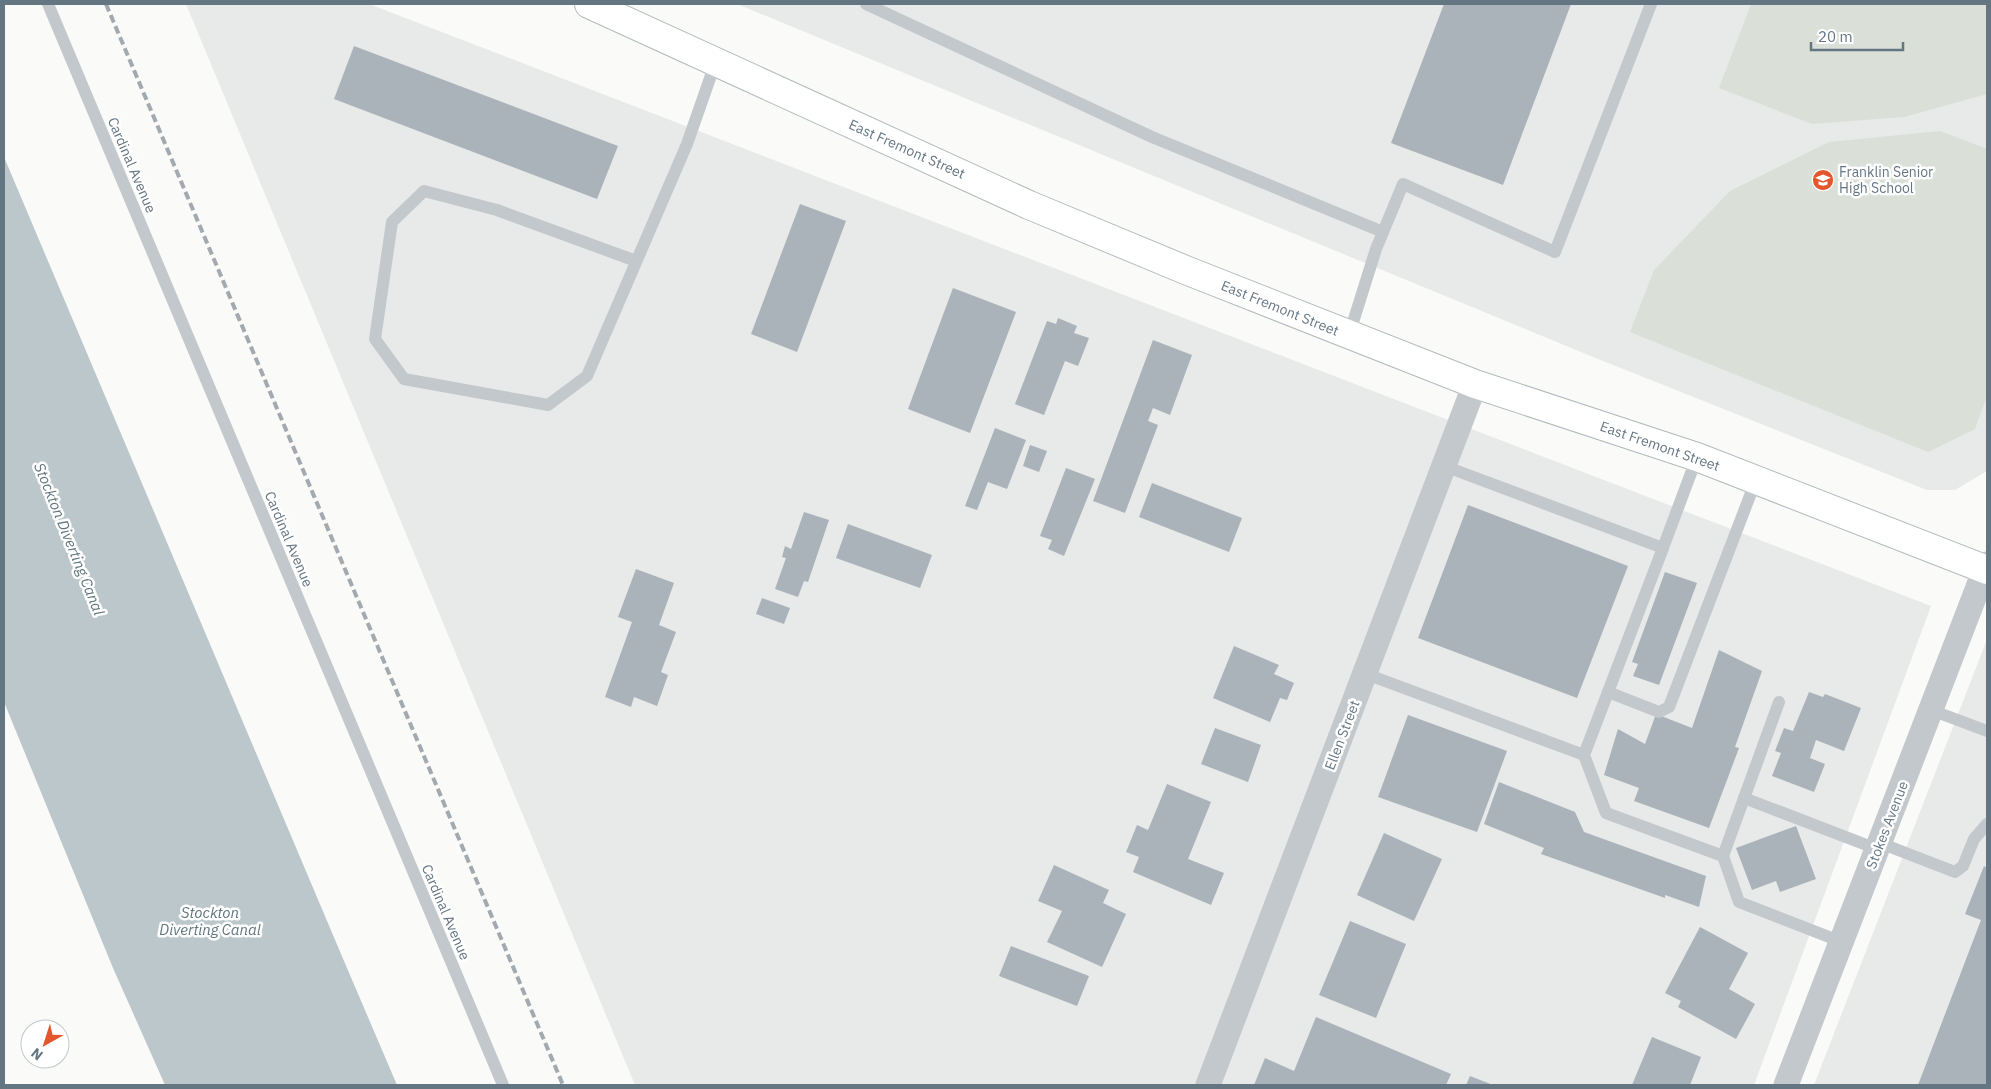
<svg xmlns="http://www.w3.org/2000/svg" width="1991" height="1089" font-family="'IBM Plex Sans',sans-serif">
<rect width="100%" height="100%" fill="#fafaf8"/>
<g fill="#e8e9e9">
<polygon points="186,4 369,4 1931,606 1754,1085 635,1085"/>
<polygon points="737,4 1987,4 1987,471 1955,490 1927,490 1593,357"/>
<polygon points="1986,642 1987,1085 1814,1085"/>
</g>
<g fill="#dadfd7">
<polygon points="1751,4 1987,4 1987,94 1904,117 1812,124 1719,88"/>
<polygon points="1940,131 1987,149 1987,396 1975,429 1928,452 1630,332 1654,270 1730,191 1829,142"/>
</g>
<polygon fill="#bbc7cb" points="4,157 341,954 397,1085 165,1085 113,968 4,702"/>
<g fill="#aab3b9">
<polygon points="1444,4 1571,4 1503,185 1391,143"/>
<polygon points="354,46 618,146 597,199 334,99"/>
<polygon points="800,204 846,221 797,352 751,334"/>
<polygon points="953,288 1016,312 970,433 908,409"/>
<polygon points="1058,318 1077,326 1074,333 1089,338 1078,366 1065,361 1044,415 1015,404 1047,321 1056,324"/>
<polygon points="1153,340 1192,355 1170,415 1153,408 1148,421 1158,425 1125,513 1093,501"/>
<polygon points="995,428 1026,440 1007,489 988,482 977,510 965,506"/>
<polygon points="1030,445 1047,451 1039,472 1023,466"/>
<polygon points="1066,468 1095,479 1064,556 1048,549 1052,540 1040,536"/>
<polygon points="1152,483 1242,518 1229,552 1139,517"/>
<polygon points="1468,505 1628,566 1577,698 1418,638"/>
<polygon points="804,512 829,520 808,582 804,581 798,597 775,589 786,558 782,557 785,546 791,549"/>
<polygon points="848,524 932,555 920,588 836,558"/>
<polygon points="636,569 674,583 659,625 676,632 661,672 668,675 657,706 634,697 631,707 605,697 632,622 618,617"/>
<polygon points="1665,572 1697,583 1659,685 1633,676 1638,664 1632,662"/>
<polygon points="762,598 790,608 784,624 756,614"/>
<polygon points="1234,646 1279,665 1274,674 1294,683 1287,700 1280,698 1270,722 1213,698"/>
<polygon points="1719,650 1762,671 1735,747 1739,748 1709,828 1634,801 1639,788 1604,775 1618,729 1645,744 1656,714 1692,728"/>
<polygon points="1809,692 1823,697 1825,694 1861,708 1844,751 1816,740 1810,758 1825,764 1814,792 1772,776 1781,753 1775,751 1784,728 1793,731"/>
<polygon points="1408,715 1507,751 1477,832 1378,797"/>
<polygon points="1215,728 1261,745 1248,782 1201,764"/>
<polygon points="1499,782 1575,812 1584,832 1706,876 1699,907 1665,895 1665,898 1541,854 1544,848 1484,824"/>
<polygon points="1167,784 1211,802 1188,859 1224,873 1211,905 1133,872 1139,857 1126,852 1137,825 1148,830"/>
<polygon points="1796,826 1816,879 1780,892 1776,881 1752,890 1736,848"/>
<polygon points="1384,833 1442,859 1414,921 1357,895"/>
<polygon points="1054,865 1109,890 1103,903 1126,914 1102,967 1047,942 1062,911 1038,901"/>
<polygon points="1984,866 1987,868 1987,1085 1918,1085 1981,920 1965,914"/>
<polygon points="1350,921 1406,944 1376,1018 1319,995"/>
<polygon points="1700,927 1748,953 1729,989 1755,1004 1736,1039 1678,1007 1681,1001 1665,993"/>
<polygon points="1011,946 1089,976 1077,1006 999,976"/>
<polygon points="1316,1017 1451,1074 1446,1085 1254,1085 1265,1058 1294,1071"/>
<polygon points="1652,1037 1701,1057 1690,1085 1632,1085"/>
<polygon points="1470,1076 1493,1085 1466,1085"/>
</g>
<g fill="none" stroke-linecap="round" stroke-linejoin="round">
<g stroke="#b3babf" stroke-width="30">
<polyline id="secondary" points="589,4 1029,205 1188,271 1475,384 1697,457 1987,570"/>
</g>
<g stroke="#c3c8cc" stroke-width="12">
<polyline points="48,4 503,1085"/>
<polyline points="866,4 1152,137 1383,232"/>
<polyline points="636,261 497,210 424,191 392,222 375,339 404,379 548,405 587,376 687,144 716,61"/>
<polyline points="1349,335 1376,249 1403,184 1555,252 1651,4"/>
<polyline points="1444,466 1663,548 1697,457"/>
<polyline points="1663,548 1584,755 1606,813 1723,856 1739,902 1842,942"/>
<polyline points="1366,674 1584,755"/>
<polyline points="1608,692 1659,712 1669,707 1756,480"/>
<polyline points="1931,710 1987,731"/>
<polyline points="1744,798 1877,849"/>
<polyline points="1880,843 1955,872 1963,866 1974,839 1987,824"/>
<polyline points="1723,856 1779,702"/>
</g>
<g stroke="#c3c8cc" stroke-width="25">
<polyline points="1208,1085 1475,384"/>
<polyline points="1786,1085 1987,564"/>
</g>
<use href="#secondary" stroke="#fff" stroke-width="28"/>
<polyline stroke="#a2aab0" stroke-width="4" stroke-dasharray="8 4" stroke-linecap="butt" points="106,4 563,1085"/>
</g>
<defs>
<g id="school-disc" transform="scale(1.125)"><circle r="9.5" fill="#e4572e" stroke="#fff"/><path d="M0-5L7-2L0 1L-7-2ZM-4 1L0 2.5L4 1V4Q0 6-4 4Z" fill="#fff"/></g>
</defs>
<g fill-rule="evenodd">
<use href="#school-disc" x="1823" y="180"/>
</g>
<g text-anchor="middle" stroke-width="5" stroke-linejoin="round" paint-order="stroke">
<g font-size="14" fill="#657683" stroke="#fff">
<text transform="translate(907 149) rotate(24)" y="5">East Fremont Street</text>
<text transform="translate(132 165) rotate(67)" y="5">Cardinal Avenue</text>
<text transform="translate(1280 308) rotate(22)" y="5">East Fremont Street</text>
<text transform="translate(1660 446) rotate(19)" y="5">East Fremont Street</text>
<text transform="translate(289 539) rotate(67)" y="5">Cardinal Avenue</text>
<text transform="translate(1342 735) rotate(-69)" y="5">Ellen Street</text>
<text transform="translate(1887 825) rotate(-69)" y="5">Stokes Avenue</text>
<text transform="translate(446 912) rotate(67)" y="5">Cardinal Avenue</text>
</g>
<g font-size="14" fill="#657683" stroke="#fff" text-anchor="start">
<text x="1839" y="177">Franklin Senior<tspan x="1839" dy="16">High School</tspan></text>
</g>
<g font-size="15" font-style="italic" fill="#60757c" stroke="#fff">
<text transform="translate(69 539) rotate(68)" y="5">Stockton Diverting Canal</text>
<text x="210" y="918">Stockton<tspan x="210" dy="17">Diverting Canal</tspan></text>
</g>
</g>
<rect width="1991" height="1089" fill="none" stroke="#657683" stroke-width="10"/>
<g transform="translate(45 1044) rotate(219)"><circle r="24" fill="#ffffff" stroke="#c1c8cd"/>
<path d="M0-4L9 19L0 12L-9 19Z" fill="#e4572e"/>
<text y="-8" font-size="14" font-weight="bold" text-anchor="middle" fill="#657683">N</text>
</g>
<path d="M1811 42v8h92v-8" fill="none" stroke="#657683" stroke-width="2.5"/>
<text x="1818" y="42" font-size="15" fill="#657683" stroke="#ffffff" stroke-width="4" paint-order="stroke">20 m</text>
</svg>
